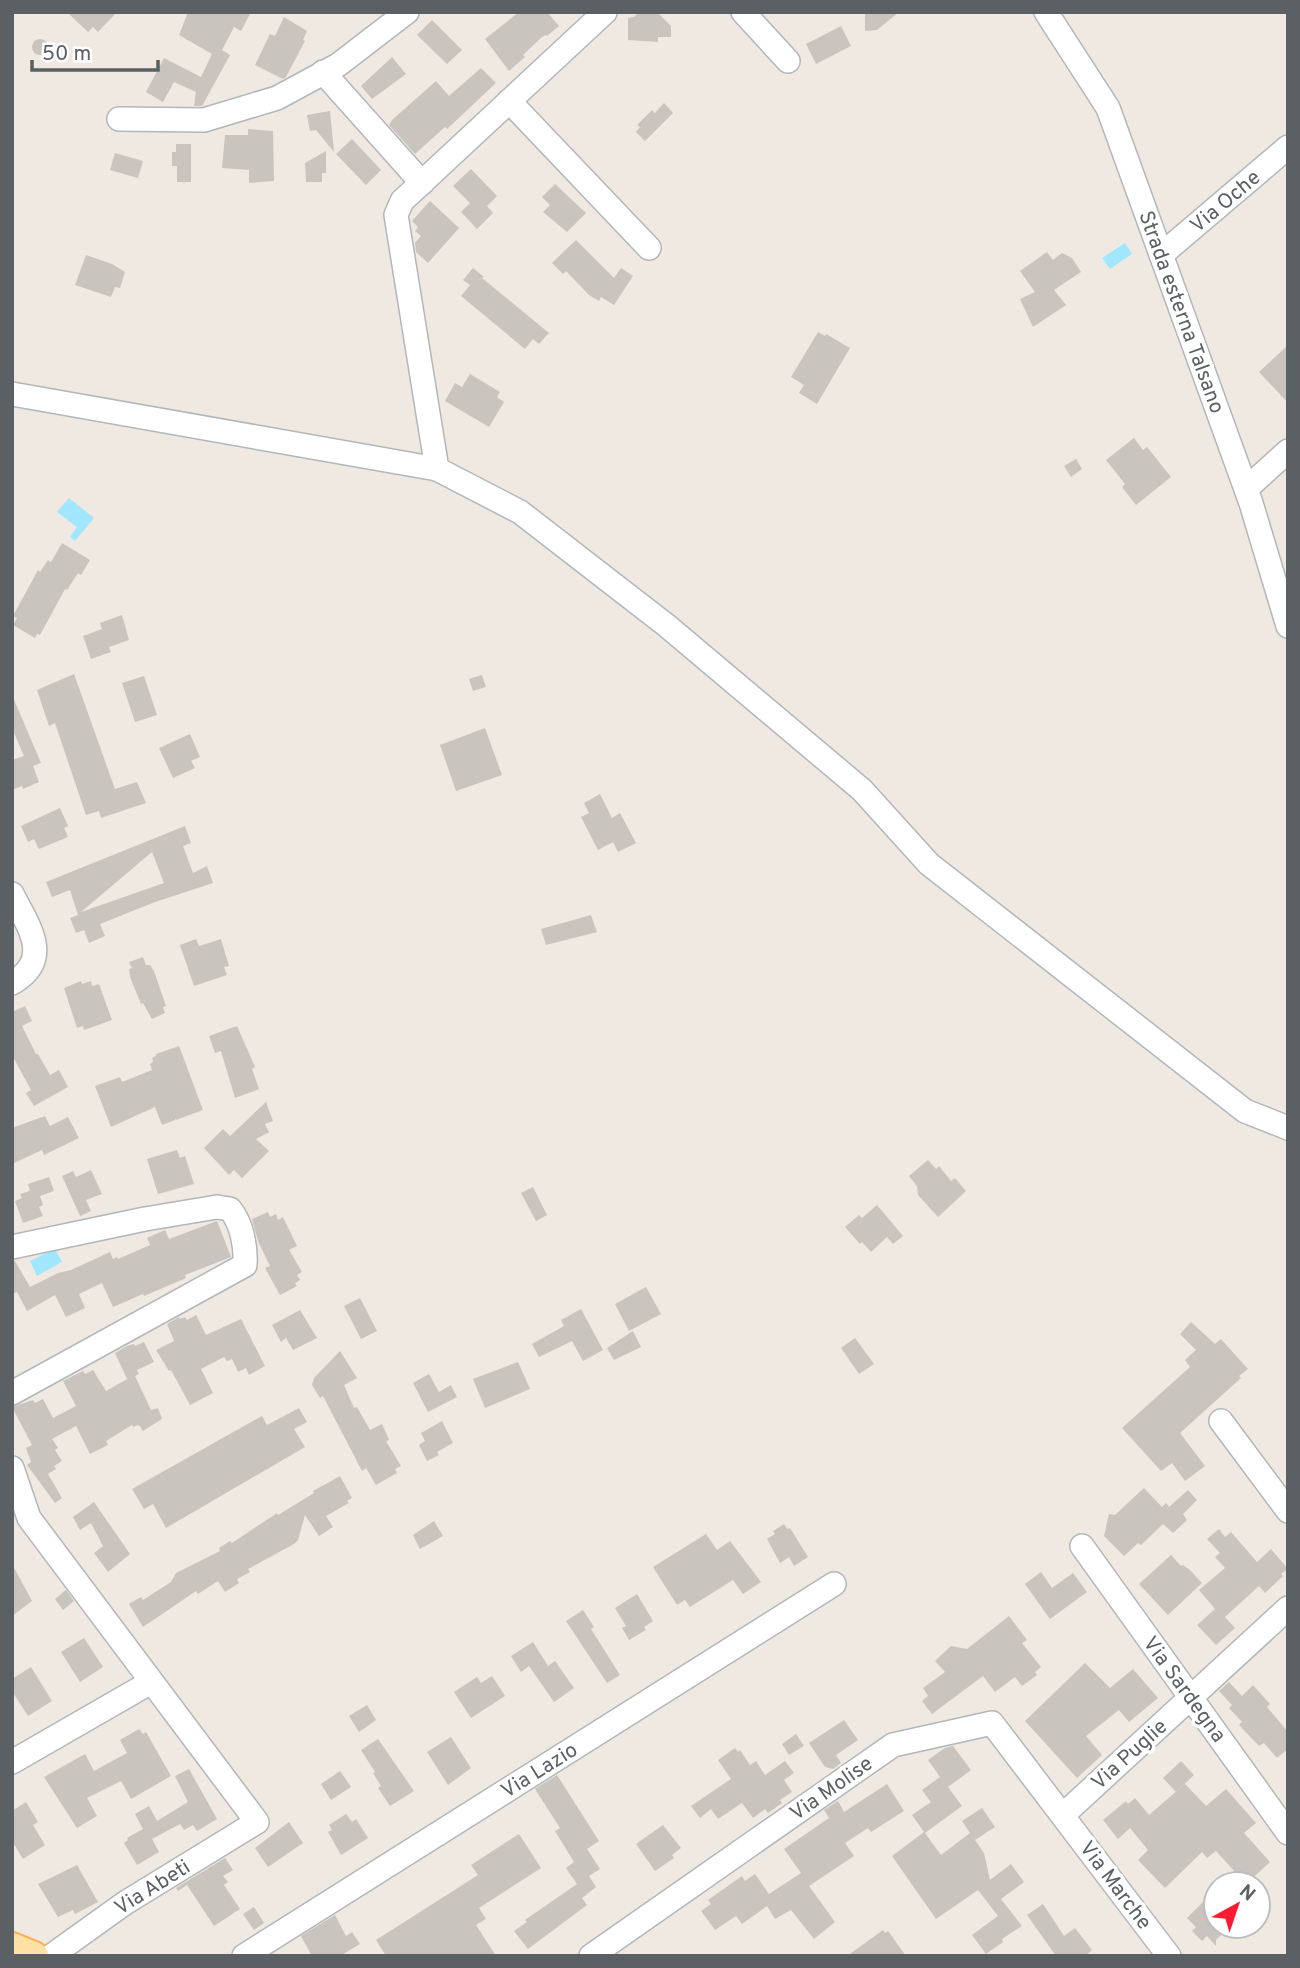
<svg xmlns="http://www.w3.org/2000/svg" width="1300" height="1968" font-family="Overpass,sans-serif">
<rect width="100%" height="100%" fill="#efe9e1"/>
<g fill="#a1e7ff">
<polygon points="1125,243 1132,254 1110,269 1102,258"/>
<polygon points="69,498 94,518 75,541 70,537 77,527 57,512"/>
<polygon points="55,1249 62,1262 37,1276 30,1261"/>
</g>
<g fill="#cac4be" fill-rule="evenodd">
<polygon points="67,12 117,12 98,32 93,27 88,32"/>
<polygon points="188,12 251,12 241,31 234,27 222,50 230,55 202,106 194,106 196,92 174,82 163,102 146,92 164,58 201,77 212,54 179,35"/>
<polygon points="519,12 547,12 559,26 547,36 546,35 542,37 523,55 525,57 509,71 485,39"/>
<polygon points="639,12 657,12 671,26 671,37 658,37 658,42 628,40 628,18 634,17"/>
<polygon points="865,12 899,12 877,30 865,31"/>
<polygon points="284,17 307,31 303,40 305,41 286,77 283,79 255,65 270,34 275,36"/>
<polygon points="432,20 462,50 447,64 417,35"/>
<polygon points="841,26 851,46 816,64 806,44"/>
<circle cx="40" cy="47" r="8"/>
<polygon points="392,57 406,74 372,99 361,86"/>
<polygon points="481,68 496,83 447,129 445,127 415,154 389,125 392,120 436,81 449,96"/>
<polygon points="664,103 673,113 645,141 636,132 640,127 637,125 652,110 655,113"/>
<polygon points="330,111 334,152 316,130 310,131 307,115"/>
<polygon points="248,129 273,131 274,181 249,183 249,170 222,168 225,135 248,135"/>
<polygon points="352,139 381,170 366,185 336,154"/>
<polygon points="176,144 191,144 191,182 177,182 177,166 172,166 172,152 176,152"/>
<polygon points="326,151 326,173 322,173 322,182 306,182 305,163"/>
<polygon points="115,153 143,161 138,178 110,170"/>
<polygon points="471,169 497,196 487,206 493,213 477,229 461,212 470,203 453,186"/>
<polygon points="555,184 586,213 567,232 543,212 550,205 542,197"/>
<polygon points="430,201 459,228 428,263 416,252 415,243 421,236 415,231 418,227 412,221"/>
<polygon points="576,240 614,278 621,268 633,276 614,305 601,297 599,301 589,295 566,271 563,274 552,263"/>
<polygon points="1047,252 1053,260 1062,253 1072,258 1081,272 1054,290 1066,305 1033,327 1020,299 1035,292 1020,271"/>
<polygon points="86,255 112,264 125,272 120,288 115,287 111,297 75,285"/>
<polygon points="473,268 484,277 482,278 549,333 539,344 533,339 525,349 461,296 470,285 463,280"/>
<polygon points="818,332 825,336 826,334 850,348 817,404 799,393 804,385 791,377"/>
<polygon points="1288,345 1288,403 1259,372"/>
<polygon points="470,374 500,392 497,397 504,402 489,427 445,401 455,383 462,387"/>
<polygon points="1134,438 1143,450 1147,447 1171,477 1136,505 1122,487 1125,484 1106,460"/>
<polygon points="1076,459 1082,469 1071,477 1064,466"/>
<polygon points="62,543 90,560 81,575 78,573 67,590 65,589 40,635 37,634 35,638 13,625 17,618 13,616 38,570 40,572 48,560 51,562"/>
<polygon points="122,615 129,640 109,647 111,652 91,659 83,636 102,629 100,623"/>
<polygon points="74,674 115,789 137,782 146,803 101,818 99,811 86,815 55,723 49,726 37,690"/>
<polygon points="482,675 486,687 473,691 469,679"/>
<polygon points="144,676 157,715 135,722 122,683"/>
<polygon points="12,695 41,763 33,766 39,782 23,789 22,786 12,790 12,760 24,756 12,728"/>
<polygon points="485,728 502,775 456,791 440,745"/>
<polygon points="190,734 200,757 191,761 195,768 173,778 159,748"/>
<polygon points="600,794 612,818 620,813 636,843 618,852 613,842 598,850 581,817 589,813 584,803"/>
<polygon points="60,808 68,826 64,828 68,837 39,849 34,839 28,842 21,826"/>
<path d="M185 826 191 843 183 846 193 873 207 866 213 883 155 902 100 924 105 936 89 943 84 930 76 933 70 918 78 915 70 890 52 897 46 882ZM152 852 164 883 81 912Z"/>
<polygon points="591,915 597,932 546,945 541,929"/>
<polygon points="196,939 199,946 221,939 229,966 224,967 227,975 194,986 180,945"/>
<polygon points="143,957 146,965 150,965 154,971 166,1006 163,1007 165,1013 152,1019 143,1003 141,1004 130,977 129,969 132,968 129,962"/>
<polygon points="81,981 82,984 91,981 92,986 99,984 112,1020 84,1030 83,1026 77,1028 64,988"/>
<polygon points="25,1006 32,1021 22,1026 36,1054 38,1054 50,1075 59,1070 68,1087 34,1106 26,1093 31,1090 12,1055 12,1009 14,1011"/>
<polygon points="237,1026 255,1067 252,1069 259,1089 235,1098 221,1051 215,1053 209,1036"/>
<polygon points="179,1046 203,1110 176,1120 175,1118 175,1120 162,1125 155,1107 111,1127 95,1086 120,1077 122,1082 152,1070 150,1064 153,1062 152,1058 156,1056 156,1054"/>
<polygon points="266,1102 273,1121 265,1124 269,1132 256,1139 269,1151 242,1178 234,1170 229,1175 204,1148 223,1129 230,1136"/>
<polygon points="45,1116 50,1126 68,1117 79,1138 44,1155 42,1150 12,1164 12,1128"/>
<polygon points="177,1150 180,1158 185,1156 194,1184 158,1194 147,1159"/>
<polygon points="928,1160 936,1169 939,1166 951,1181 955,1178 966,1191 938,1217 918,1195 917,1186 909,1176"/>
<polygon points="91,1170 102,1194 86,1200 91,1211 80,1216 62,1176 73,1171 76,1177"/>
<polygon points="49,1177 54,1191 40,1196 43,1205 39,1207 43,1216 23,1223 15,1201 22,1198 20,1194 30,1191 28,1184"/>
<polygon points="533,1187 547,1215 536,1221 521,1193"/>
<polygon points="877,1205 903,1236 893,1244 887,1237 871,1252 862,1242 860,1244 845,1227 859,1215 862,1218"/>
<polygon points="268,1212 270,1217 276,1214 278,1220 283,1217 297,1246 289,1250 302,1272 297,1275 300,1280 295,1283 297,1286 280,1295 265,1268 270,1266 258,1241 252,1219"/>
<polygon points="217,1221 231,1257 185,1275 186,1278 144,1296 143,1294 113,1307 102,1283 79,1294 85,1308 66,1317 55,1295 27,1311 17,1292 12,1294 12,1261 15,1261 30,1287 58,1273 71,1270 110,1252 113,1259 117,1257 118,1259 150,1245 147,1238 165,1230 169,1239"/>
<polygon points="646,1287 661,1314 629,1331 615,1304"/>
<polygon points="360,1298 377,1331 361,1339 344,1306"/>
<polygon points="581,1309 603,1350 583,1361 572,1341 539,1357 532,1344 564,1326 561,1320"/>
<polygon points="300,1310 317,1338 293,1350 286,1338 281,1342 272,1325"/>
<polygon points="196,1315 206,1335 241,1319 265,1366 249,1375 246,1368 238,1372 232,1359 227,1361 224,1357 201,1369 213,1393 190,1405 171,1370 169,1371 156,1350 174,1341 167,1324 179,1317 180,1319 185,1317 187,1320"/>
<polygon points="1191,1322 1215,1344 1221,1339 1248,1369 1239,1376 1241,1378 1180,1433 1205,1466 1185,1481 1172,1463 1161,1471 1122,1428 1190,1367 1185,1360 1196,1350 1180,1334"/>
<polygon points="633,1331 641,1347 614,1360 607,1348"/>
<polygon points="855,1338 874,1364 859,1374 841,1348"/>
<polygon points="144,1342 154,1362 137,1370 139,1374 135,1376 151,1410 158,1408 162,1419 143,1431 139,1425 133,1427 132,1425 106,1441 108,1445 90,1454 76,1426 52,1439 58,1448 55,1450 62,1461 54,1466 56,1469 48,1474 62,1498 55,1503 27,1465 31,1462 26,1448 32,1445 12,1407 33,1400 35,1403 43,1399 53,1418 76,1406 63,1381 83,1371 85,1374 93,1370 106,1391 127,1379 115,1353 127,1346 134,1344 135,1346"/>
<polygon points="340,1351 357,1378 344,1385 354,1408 357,1407 370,1430 382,1424 389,1440 386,1441 401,1466 395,1469 397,1473 376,1485 366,1468 362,1471 323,1396 320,1398 312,1385 314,1378"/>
<polygon points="518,1362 530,1389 485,1408 473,1379"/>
<polygon points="429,1374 439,1392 451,1385 457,1397 428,1412 413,1383"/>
<polygon points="299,1408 307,1422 294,1429 305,1447 166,1528 153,1504 144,1509 132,1489 262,1416 267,1425"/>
<polygon points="442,1421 453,1443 437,1452 439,1455 427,1461 419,1445 425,1441 421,1433"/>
<polygon points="340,1476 352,1498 347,1501 349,1503 326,1516 333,1527 319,1536 305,1515 298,1540 294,1544 248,1569 250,1572 237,1579 239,1583 225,1592 218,1581 198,1594 196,1591 143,1627 129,1604 141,1597 143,1600 171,1582 176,1573 220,1551 219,1548 230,1541 232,1543 277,1513 278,1515 314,1493 313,1491"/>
<polygon points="1144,1488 1162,1507 1166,1503 1169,1507 1188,1490 1197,1500 1183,1514 1187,1520 1173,1533 1163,1524 1141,1545 1138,1543 1124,1556 1104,1536 1109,1514 1115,1515"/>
<polygon points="94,1502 130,1554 108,1572 94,1553 103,1546 91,1523 80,1530 73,1517"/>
<polygon points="434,1521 443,1536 420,1549 413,1535"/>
<polygon points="784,1524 787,1529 790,1528 808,1557 794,1566 789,1557 780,1563 767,1539 775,1534 773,1531"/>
<polygon points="1219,1529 1225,1537 1231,1532 1257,1562 1271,1549 1288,1569 1281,1574 1283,1576 1265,1593 1259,1586 1225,1617 1235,1628 1216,1645 1197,1625 1215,1609 1199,1590 1225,1568 1215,1557 1220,1553 1207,1539"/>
<polygon points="706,1534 717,1550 730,1541 761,1582 743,1594 733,1580 690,1607 685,1600 677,1605 653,1567"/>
<polygon points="1171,1555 1181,1566 1183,1565 1190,1570 1202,1583 1168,1615 1139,1584"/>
<polygon points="12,1564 32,1601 12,1616"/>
<polygon points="1041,1572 1052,1588 1073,1573 1087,1592 1050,1619 1025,1584"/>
<polygon points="66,1590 74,1601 63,1610 55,1599"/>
<polygon points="637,1594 653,1621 644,1627 646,1630 629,1640 622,1628 626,1626 615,1608"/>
<polygon points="583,1610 594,1627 591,1629 620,1675 607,1683 566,1621"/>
<polygon points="1009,1616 1027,1640 1022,1643 1041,1667 1035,1672 1037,1675 1022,1686 1015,1677 995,1692 983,1676 932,1714 922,1701 928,1696 923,1688 945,1672 935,1661 951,1646 967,1649"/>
<polygon points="84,1638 103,1667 80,1682 61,1652"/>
<polygon points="533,1642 548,1666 555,1661 574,1688 554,1702 529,1666 521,1672 511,1656"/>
<polygon points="1085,1663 1110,1688 1133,1669 1158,1698 1129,1722 1119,1710 1086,1736 1102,1755 1077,1778 1025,1721"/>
<polygon points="31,1667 52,1701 28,1716 12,1691 12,1679"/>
<polygon points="492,1676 505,1696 471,1718 454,1692 477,1677 481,1683"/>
<polygon points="1229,1682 1242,1696 1253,1685 1270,1704 1267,1707 1288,1732 1288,1749 1277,1758 1264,1743 1259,1746 1239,1725 1242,1722 1229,1708 1232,1705 1219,1691"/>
<polygon points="367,1705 376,1720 359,1732 349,1716"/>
<polygon points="844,1720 858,1740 836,1755 841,1763 833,1769 825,1767 809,1743"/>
<polygon points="139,1729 143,1734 146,1732 171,1776 131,1799 121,1781 87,1798 97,1816 77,1828 44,1777 85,1754 94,1771 127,1753 120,1740"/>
<polygon points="796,1734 804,1746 789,1755 782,1744"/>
<polygon points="451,1737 471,1768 448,1785 427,1752"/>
<polygon points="378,1739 414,1791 390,1806 378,1788 381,1786 373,1773 375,1772 361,1750"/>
<polygon points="953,1746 971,1770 948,1787 962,1806 925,1833 941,1855 970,1833 962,1821 982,1808 995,1827 975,1840 984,1853 990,1880 1011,1864 1024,1882 1001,1899 1022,1926 1002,1939 1003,1942 986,1954 972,1935 998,1916 978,1890 936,1919 892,1856 924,1832 912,1815 931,1802 922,1790 940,1777 928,1760 945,1748"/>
<polygon points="735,1748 738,1752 740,1750 750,1765 756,1761 765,1775 785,1761 794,1773 784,1780 792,1792 780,1800 782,1803 768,1813 765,1809 753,1818 742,1803 718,1819 711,1809 700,1818 691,1806 731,1779 718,1760"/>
<polygon points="1181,1761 1194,1775 1176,1792 1163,1778"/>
<polygon points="189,1769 217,1819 197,1831 193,1825 184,1830 180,1824 152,1839 159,1852 137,1865 124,1843 128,1840 127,1838 143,1829 135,1814 149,1806 157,1821 188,1802 175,1776"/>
<polygon points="340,1771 351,1787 331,1800 321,1784"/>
<polygon points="557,1775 599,1841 587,1849 600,1869 589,1876 596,1887 582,1898 587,1905 528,1949 514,1931 527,1922 525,1920 577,1884 566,1868 574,1862 555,1831 560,1828 535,1789"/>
<polygon points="887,1784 904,1811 871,1832 868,1828 845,1843 854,1856 809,1886 835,1922 814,1939 791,1910 775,1919 767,1906 742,1924 736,1916 715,1930 701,1911 711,1904 708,1900 742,1876 745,1881 755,1874 769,1894 801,1873 784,1849 829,1818 824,1810 838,1801 844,1812"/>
<polygon points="1185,1784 1206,1806 1226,1789 1256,1823 1244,1833 1270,1862 1246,1884 1216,1851 1207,1858 1202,1852 1165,1888 1138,1860 1148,1850 1130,1828 1118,1839 1103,1820 1126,1801 1128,1804 1135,1798 1149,1815"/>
<polygon points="26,1802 38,1822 33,1825 45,1845 23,1859 12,1841 12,1811"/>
<polygon points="346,1814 352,1822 356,1819 368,1838 341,1855 328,1832 332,1830 329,1825"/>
<polygon points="289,1822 303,1843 268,1867 255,1848"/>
<polygon points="663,1825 681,1848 672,1855 674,1858 655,1871 636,1844"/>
<polygon points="519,1834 541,1868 479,1908 486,1919 476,1925 496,1956 386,1956 376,1940 478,1875 471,1865"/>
<polygon points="225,1858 233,1870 223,1876 228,1882 224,1885 240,1909 214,1926 187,1885 178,1891 176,1888"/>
<polygon points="77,1865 98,1902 75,1914 73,1910 58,1917 38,1884"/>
<polygon points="1207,1898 1216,1907 1216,1926 1230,1926 1216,1940 1216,1946 1207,1936 1202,1941 1192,1931 1196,1927 1187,1918"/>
<polygon points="1043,1904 1064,1936 1075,1928 1092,1950 1085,1956 1056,1956 1027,1915"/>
<polygon points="254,1907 264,1923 254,1930 243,1914"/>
<polygon points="335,1915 346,1936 352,1932 360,1944 340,1956 312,1956 301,1936"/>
<polygon points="883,1930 885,1933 888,1931 906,1956 847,1956"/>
</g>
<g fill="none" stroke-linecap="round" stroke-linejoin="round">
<g stroke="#b2b7bb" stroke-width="26">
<g id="minor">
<polyline points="743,12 788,61"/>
<polyline points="1046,12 1108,108 1251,503 1288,626"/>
<polyline points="323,72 422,183"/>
<polyline points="509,101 649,248"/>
<polyline points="119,119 204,120 277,98 338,65 407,12"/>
<polyline points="1161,255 1288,147"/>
<polyline points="12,394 437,469 520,512 666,625 862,790 929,864 1245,1111 1288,1128"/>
<polyline points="437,469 396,215 402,201 605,12"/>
<polyline points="1246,489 1288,451"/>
<path d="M12 894C28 926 54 959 12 983"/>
<path d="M12 1247 145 1219 217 1207 230 1209C242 1224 246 1246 245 1265L12 1393"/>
<polyline points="1221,1421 1288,1511"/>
<polyline points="12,1468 29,1518 257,1822 125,1903 51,1956"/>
<polyline points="1082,1546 1288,1833"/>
<polyline points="12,1762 151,1682"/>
<polyline points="1063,1815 1288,1608"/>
<polyline points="244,1956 834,1584"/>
<polyline points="591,1956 893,1745 992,1723 1169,1956"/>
</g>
</g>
<g stroke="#ffac4a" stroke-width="32">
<polyline id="major" points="12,1947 34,1956"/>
</g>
<use href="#minor" stroke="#fff" stroke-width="23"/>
<use href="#major" stroke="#ffe1a6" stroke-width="28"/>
</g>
<g text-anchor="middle" stroke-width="7" stroke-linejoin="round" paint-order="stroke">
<g font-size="21" fill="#5a6064" stroke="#fff">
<text transform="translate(1225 201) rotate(-40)" y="7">Via Oche</text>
<text transform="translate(1182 312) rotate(70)" y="7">Strada esterna Talsano</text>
<text transform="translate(1185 1689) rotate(54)" y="7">Via Sardegna</text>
<text transform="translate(1129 1754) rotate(-42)" y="7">Via Puglie</text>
<text transform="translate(539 1770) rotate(-32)" y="7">Via Lazio</text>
<text transform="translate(831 1788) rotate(-35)" y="7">Via Molise</text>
<text transform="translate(1116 1885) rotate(53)" y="7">Via Marche</text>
<text transform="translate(152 1887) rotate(-32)" y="7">Via Abeti</text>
</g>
</g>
<rect width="1300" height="1968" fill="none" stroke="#5a6064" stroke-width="28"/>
<g transform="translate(1237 1905) rotate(40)"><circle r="33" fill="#ffffff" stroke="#bdbfc1" stroke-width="2"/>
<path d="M0-5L12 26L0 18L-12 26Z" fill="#fb1b32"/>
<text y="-10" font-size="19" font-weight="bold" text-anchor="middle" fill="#5a6064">N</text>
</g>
<path d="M32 60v10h126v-10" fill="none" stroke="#5a6064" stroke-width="3.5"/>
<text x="42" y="60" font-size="21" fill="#5a6064" stroke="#ffffff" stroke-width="5" paint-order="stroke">50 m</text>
</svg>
